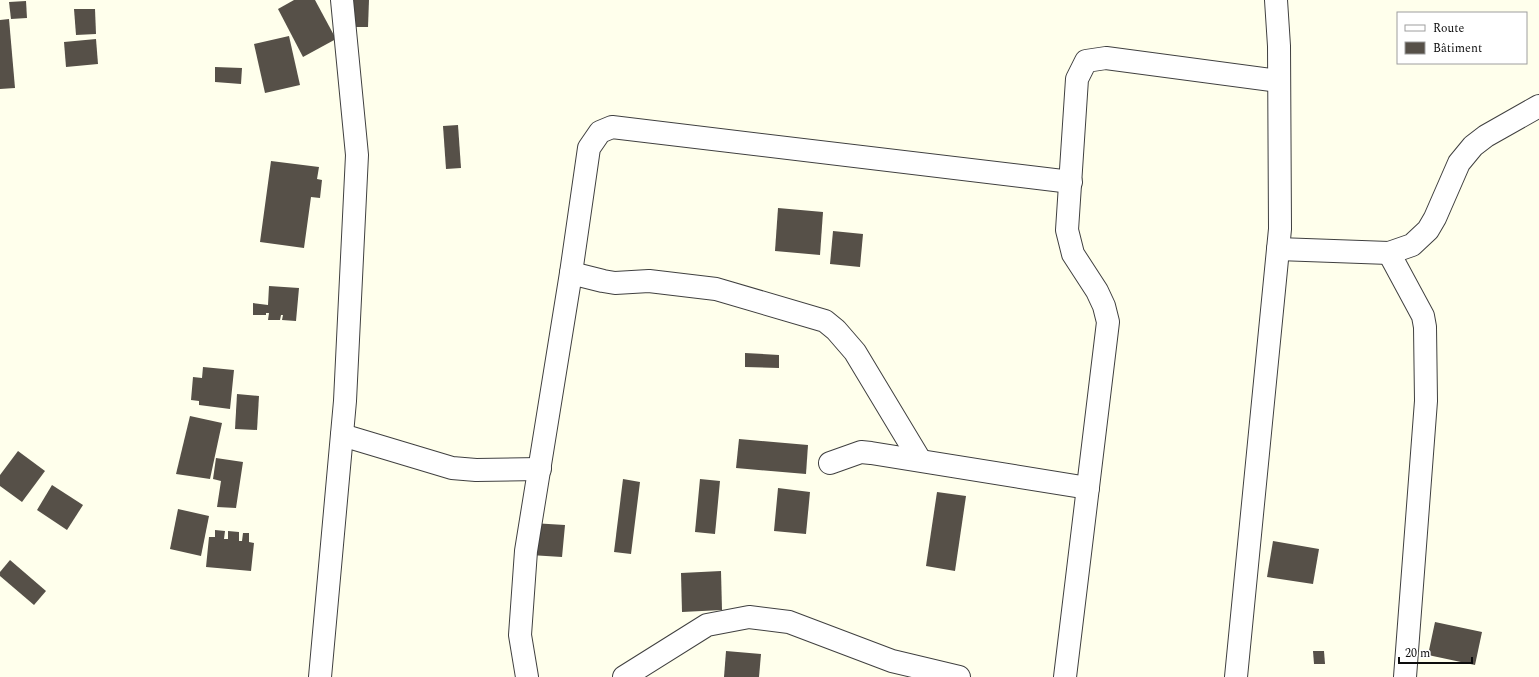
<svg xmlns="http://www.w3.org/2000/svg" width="1539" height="677" font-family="Spectral,serif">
<rect width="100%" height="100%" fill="#ffffec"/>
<g fill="#565048">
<polygon points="294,0 315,0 336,39 303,57 278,9"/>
<polygon points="349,0 369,0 368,27 349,27"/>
<polygon points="26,1 27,18 11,19 9,2"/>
<polygon points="74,9 95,9 96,34 76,35"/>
<polygon points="9,19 15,88 0,89 0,20"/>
<polygon points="289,36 300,85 265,93 254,44"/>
<polygon points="96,39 98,64 66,67 64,42"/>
<polygon points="215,67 242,68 241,84 215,82"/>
<polygon points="458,125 461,168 446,169 443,126"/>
<polygon points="271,161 319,167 317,179 322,180 320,198 311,197 304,248 260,242"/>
<polygon points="778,208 823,212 820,255 775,251"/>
<polygon points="833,231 863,234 860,267 830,264"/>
<polygon points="269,286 299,288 296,321 282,320 283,315 281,315 280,320 268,320 269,313 266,313 266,315 253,315 253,303 268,305"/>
<polygon points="745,353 779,355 779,368 745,367"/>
<polygon points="203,367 234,370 230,409 199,405 199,401 191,400 193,377 202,378"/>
<polygon points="237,394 259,396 257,430 235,429"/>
<polygon points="190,416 222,423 210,479 176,474"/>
<polygon points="739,439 808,445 806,474 736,468"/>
<polygon points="18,451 45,471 22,502 0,486 0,475"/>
<polygon points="216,458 243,462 236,508 217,507 221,481 213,479"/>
<polygon points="623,479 640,482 631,554 614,552"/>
<polygon points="700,479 720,481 715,534 695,532"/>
<polygon points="52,485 83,505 67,530 37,510"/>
<polygon points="778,488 810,492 806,534 774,531"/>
<polygon points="937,492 966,496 955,571 926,566"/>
<polygon points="178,509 209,516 201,556 170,549"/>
<polygon points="532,523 565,525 562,557 530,555"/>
<polygon points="215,530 225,531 224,539 228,539 228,531 239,532 239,541 242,541 243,533 249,533 249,542 254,543 251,571 206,567 209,537 215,537"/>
<polygon points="1273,541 1319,549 1313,584 1267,577"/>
<polygon points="10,560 46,591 34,605 0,576 0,572"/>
<polygon points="721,571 722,610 682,612 681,573"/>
<polygon points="1435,622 1482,632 1475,665 1428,655"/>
<polygon points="726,651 761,654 759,677 724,677"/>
<polygon points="1313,651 1324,651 1325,664 1314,664"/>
</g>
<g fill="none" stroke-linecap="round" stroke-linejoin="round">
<g stroke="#404040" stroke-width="24">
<g id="street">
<polyline points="1278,249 1389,253 1412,245 1428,230 1435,218 1459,163 1473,146 1486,136 1539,106"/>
<polyline points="1389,253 1423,316 1425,327 1426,401 1405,677"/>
<polyline points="571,273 603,281 615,283 649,281 716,289 825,321 836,330 855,352 920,460"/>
<polyline points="342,435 452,468 476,470 540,469"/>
<polyline points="830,463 861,452 871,453 1088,488"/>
<polyline points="320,677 345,401 357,155 342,0"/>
<polyline points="527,677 520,635 526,551 571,273 589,148 600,132 612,127 1071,182"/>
<polyline points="624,677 707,625 749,617 789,622 892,661 959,677"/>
<polyline points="1065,677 1108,322 1104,306 1097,291 1073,254 1067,230 1077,79 1086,61 1106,58 1279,81"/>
<polyline points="1236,677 1280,229 1279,46 1276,0"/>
</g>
</g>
<use href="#street" stroke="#fff" stroke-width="22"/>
</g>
<rect x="1397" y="12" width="130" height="52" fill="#ffffff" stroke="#9e9e9e"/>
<rect x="1405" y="25" width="20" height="6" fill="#ffffff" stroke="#9e9e9e"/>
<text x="1433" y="32" font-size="12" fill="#0d0d0d">Route</text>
<rect x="1405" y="42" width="20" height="12" fill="#565048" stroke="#9e9e9e"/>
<text x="1433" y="52" font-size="12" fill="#0d0d0d">Bâtiment</text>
<path d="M1399 657v6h73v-6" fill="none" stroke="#0d0d0d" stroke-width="2"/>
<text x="1405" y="657" font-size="12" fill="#0d0d0d" stroke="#ffffff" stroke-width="3" paint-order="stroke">20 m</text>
</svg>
